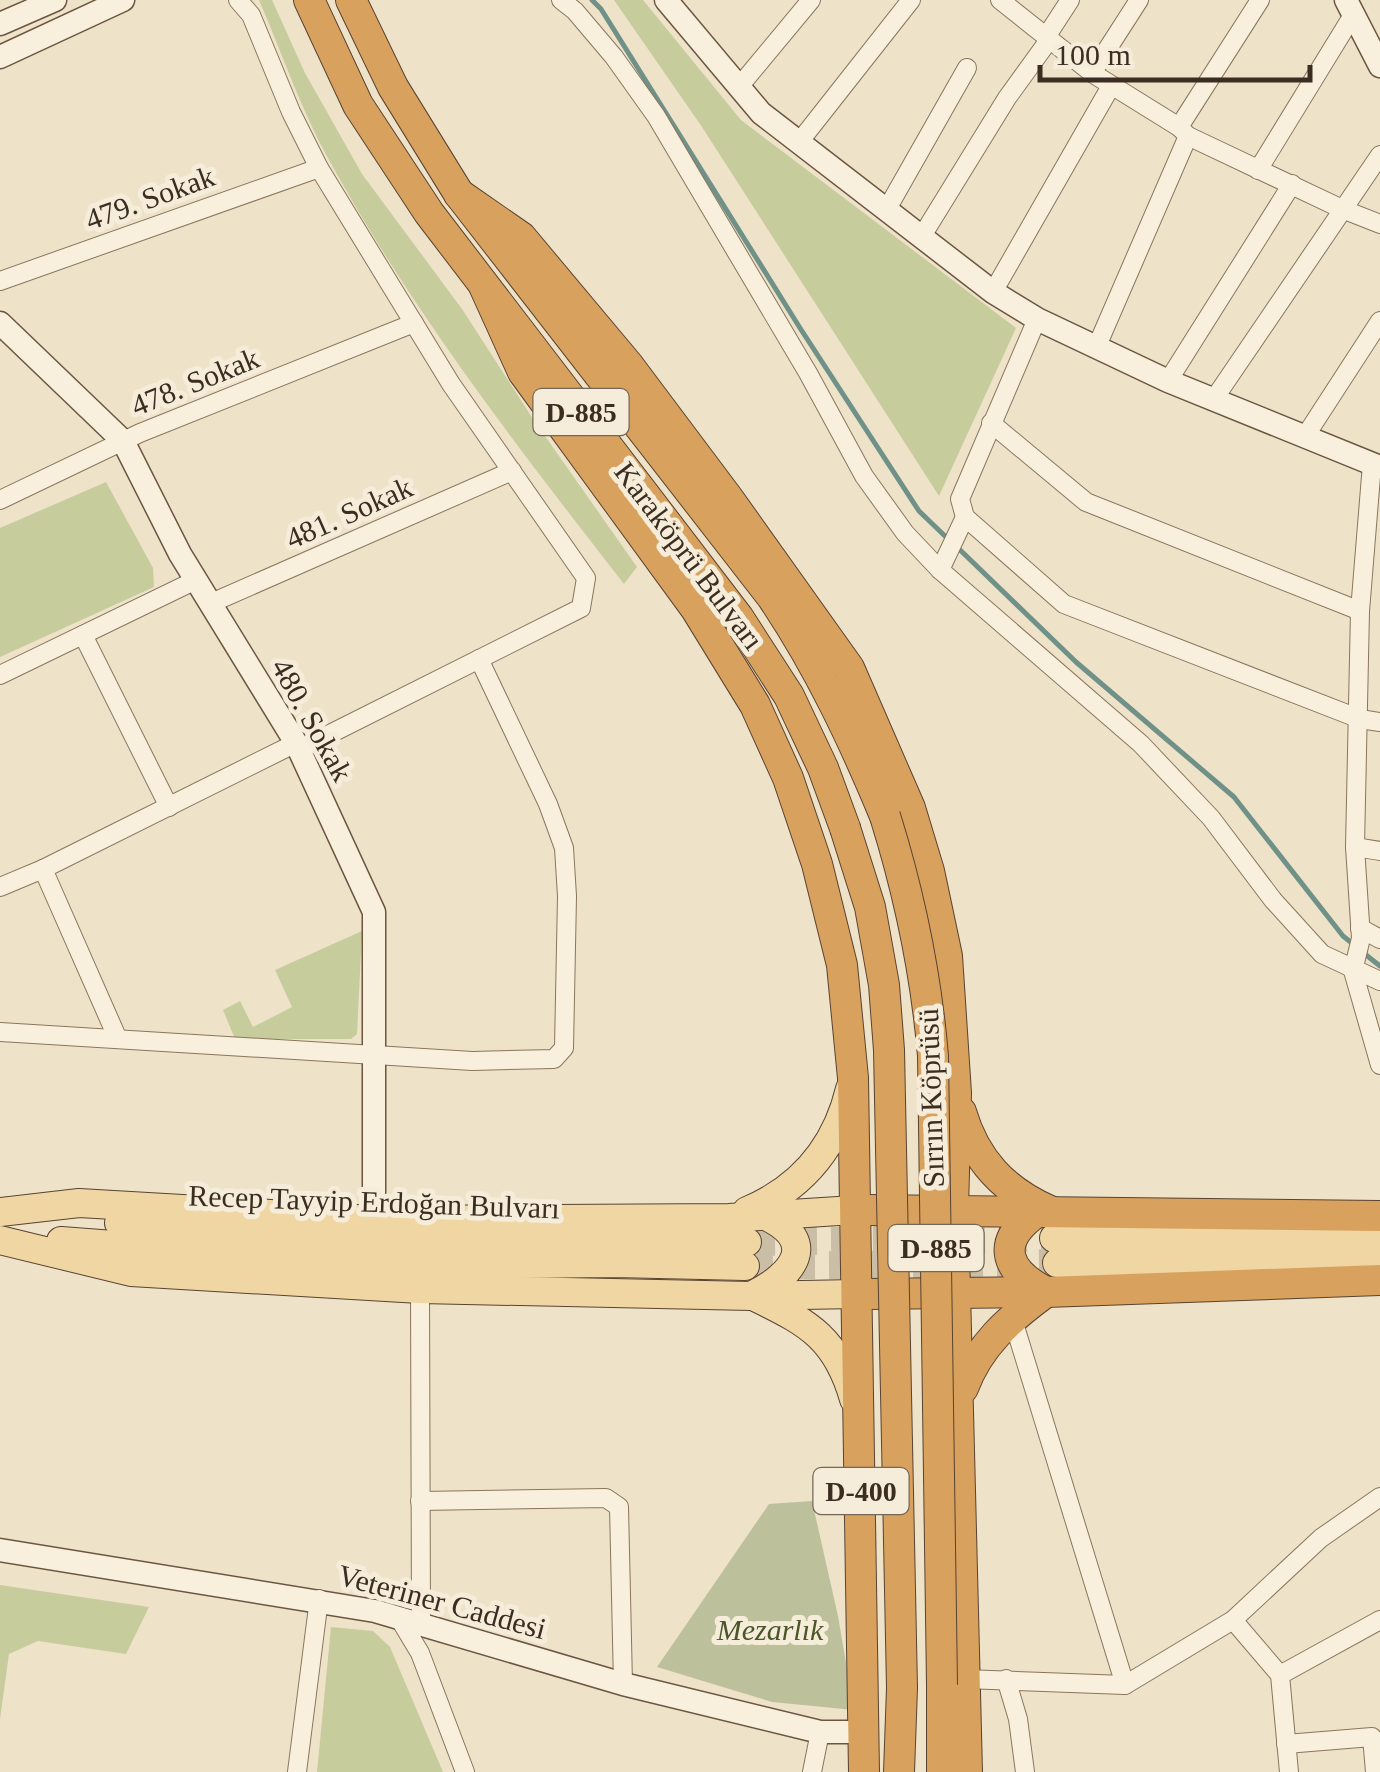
<svg xmlns="http://www.w3.org/2000/svg" width="1380" height="1772" font-family="'Times New Roman',serif">
<rect width="100%" height="100%" fill="#eee2c9"/>
<g fill="#c7cc9d">
<path d="M259 0H272L305 73 362 174 462 309 533 419 637 567 624 584C518 448 412 311 329 160 301 110 282 53 259 0Z"/>
<polygon points="614,0 643,0 741,120 1016,328 939,496 702,127"/>
<polygon points="106,482 153,568 154,587 0,657 0,528"/>
<polygon points="362,931 357,1034 351,1039 235,1039 223,1010 240,1001 253,1027 292,1007 275,970"/>
<polygon points="0,1585 149,1607 126,1654 38,1641 9,1654 0,1719"/>
<polygon points="331,1627 373,1631 390,1647 443,1772 317,1772"/>
</g>
<polygon fill="#bdc19b" points="812,1501 838,1616 854,1710 772,1702 657,1667 769,1504"/>
<g fill="none" stroke-linecap="round" stroke-linejoin="round">
<g stroke="#709188" stroke-width="5">
<polyline points="592,0 601,9 800,328 919,511 948,539"/>
<polyline points="956,546 1076,662 1234,797 1343,936 1353,944"/>
<polyline points="1361,951 1380,966"/>
</g>
<g stroke="#cabea7" stroke-width="28" stroke-dasharray="28 14" stroke-linecap="butt">
<polyline points="747,1242 1054,1238"/>
<polyline points="745,1266 1057,1263"/>
</g>
<g stroke="#8a755e" stroke-width="20">
<g id="street">
<polyline points="238,0 251,15 291,112 319,168 451,384 586,578 581,608 298,750"/>
<polyline points="561,0 575,11 614,57 656,116 808,373 864,476 905,533 940,570 1141,744 1211,818 1273,900 1322,954 1380,981"/>
<polyline points="1000,0 1092,73 1179,127 1188,136 1342,209 1380,224"/>
<polyline points="1046,37 1070,0"/>
<polyline points="1092,73 1139,0"/>
<polyline points="738,88 811,0"/>
<polyline points="1179,127 1260,0"/>
<polyline points="800,141 911,0"/>
<polyline points="1258,170 1353,15"/>
<polyline points="887,209 967,68"/>
<polyline points="922,236 1007,98 1049,40"/>
<polyline points="0,281 319,168"/>
<polyline points="993,292 1111,86"/>
<polyline points="1037,319 960,499 965,517 1064,604 1360,719 1380,722"/>
<polyline points="1097,346 1188,136"/>
<polyline points="1168,381 1292,184"/>
<polyline points="1214,399 1380,155"/>
<polyline points="991,423 1086,502 1360,611"/>
<polyline points="1306,435 1380,321"/>
<polyline points="1372,464 1360,611 1355,847 1361,938 1353,971 1380,1065"/>
<polyline points="0,500 140,433 414,323"/>
<polyline points="940,570 965,517"/>
<polyline points="209,604 512,471"/>
<polyline points="83,635 169,807"/>
<polyline points="0,675 196,580"/>
<polyline points="1355,847 1380,851"/>
<polyline points="43,869 117,1037"/>
<polyline points="0,887 43,869 296,743"/>
<polyline points="1360,928 1380,939"/>
<polyline points="0,1032 472,1061 554,1059 564,1048 567,896 564,848 548,804 479,659"/>
<polyline points="420,1289 421,1624"/>
<polyline points="1012,1317 1125,1685"/>
<polyline points="420,1501 606,1498 619,1507 623,1684"/>
<polyline points="399,1618 420,1653 465,1772"/>
<polyline points="1233,1620 1280,1675 1289,1772"/>
<polyline points="1280,1675 1380,1620"/>
<polyline points="965,1679 1125,1685 1233,1620 1321,1538 1380,1497"/>
<polyline points="1006,1679 1018,1719 1025,1772"/>
<polyline points="1286,1744 1372,1737 1375,1772"/>
<polyline points="297,1772 319,1599"/>
<polyline points="812,1772 820,1732"/>
</g>
</g>
<g stroke="#6c5641" stroke-width="25">
<g id="secondary">
<polyline points="666,0 761,113 993,292 1037,319 1168,381 1380,467"/>
<polyline points="1346,0 1380,66"/>
<polyline points="0,24 55,0"/>
<polyline points="0,57 123,0"/>
<polyline points="0,323 123,441 180,554 296,743 374,912 374,1220"/>
<polyline points="0,1550 375,1611 623,1684 820,1732 864,1732"/>
</g>
</g>
<g stroke="#584332" stroke-width="30">
<g id="primary">
<path d="M747 1211C802 1188 836 1147 850 1089"/>
<polyline points="0,1212 79,1203 374,1220 729,1218 854,1210"/>
<polyline points="119,1223 249,1236 747,1242"/>
<polyline points="1054,1238 1380,1235"/>
<polyline points="0,1240 131,1272 420,1289 751,1296 856,1294"/>
<polyline points="61,1241 377,1265 614,1263 745,1266"/>
<polyline points="1057,1263 1380,1261"/>
<path d="M753 1295C793 1275 820 1242 766 1216"/>
<path d="M757 1298C811 1324 837 1340 854 1399"/>
</g>
</g>
<g stroke="#584332" stroke-width="32">
<g id="highway">
<polyline points="309,0 358,105 429,213 738,617 789,696 823,768 845,828"/>
<path d="M351 0 393 87 459 194 772 597C819 667 853 739 885 816"/>
<polyline points="459,194 521,237 629,366 728,498 849,668 910,808 929,871 947,956 956,1093 953,1210 967,1772"/>
<polyline points="484,286 523,372 696,609 755,705 788,778 817,864 842,965 853,1078 864,1772"/>
<path d="M961 1112C975 1160 1004 1191 1050 1211"/>
<polyline points="867,1210 1380,1216"/>
<path d="M1034 1214C994 1244 1007 1272 1046 1292"/>
<polyline points="868,1294 1046,1292 1380,1280"/>
<path d="M963 1388C979 1345 1009 1319 1046 1292"/>
<polyline points="899,1772 902,1688"/>
<polyline points="942,1772 942,1685"/>
</g>
</g>
<use href="#street" stroke="#f8f0dd" stroke-width="18"/>
<use href="#secondary" stroke="#f8f0dd" stroke-width="22"/>
<use href="#primary" stroke="#efd6a3" stroke-width="28"/>
<use href="#highway" stroke="#d9a15e" stroke-width="30"/>
<g stroke="#584332" stroke-width="32" stroke-linecap="butt">
<g id="highway-bridge">
<path d="M885 816C910 896 926 973 933 1056L942 1685"/>
<polyline points="845,828 870,907 884,985 889,1050 902,1688"/>
</g>
</g>
<use href="#highway-bridge" stroke="#d9a15e" stroke-width="30"/>
</g>
<g text-anchor="middle" stroke-width="10" stroke-linejoin="round" paint-order="stroke">
<g fill="#f5edd9" stroke="#736758" stroke-width="2.5">
<rect x="533.5" y="389" width="95" height="46" rx="8"/>
<rect x="888.5" y="1225" width="95" height="46" rx="8"/>
<rect x="813.5" y="1468" width="95" height="46" rx="8"/>
</g>
<g font-size="28" font-weight="bold" fill="#3b2d21">
<text x="581" y="422">D-885</text>
<text x="936" y="1258">D-885</text>
<text x="861" y="1501">D-400</text>
</g>
<g font-size="30" fill="#3b2d21" stroke="#f5edd9">
<text transform="translate(150 198) rotate(-20)" y="10">479. Sokak</text>
<text transform="translate(195 382) rotate(-22)" y="10">478. Sokak</text>
<text transform="translate(349 513) rotate(-24)" y="10">481. Sokak</text>
<text transform="translate(689 556) rotate(53)" y="10">Karaköprü Bulvarı</text>
<text transform="translate(312 720) rotate(61)" y="10">480. Sokak</text>
<text transform="translate(931 1098) rotate(-92)" y="10">Sırrın Köprüsü</text>
<text transform="translate(374 1202) rotate(2)" y="10">Recep Tayyip Erdoğan Bulvarı</text>
<text transform="translate(442 1602) rotate(15)" y="10">Veteriner Caddesi</text>
</g>
<g font-size="30" font-style="italic" fill="#4b5728" stroke="#f5edd9">
<text x="770" y="1640">Mezarlık</text>
</g>
</g>
<path d="M1040 65v15h270v-15" fill="none" stroke="#3b2d21" stroke-width="5"/>
<text x="1055" y="65" font-size="30" fill="#3b2d21" stroke="#f5edd9" stroke-width="8" paint-order="stroke">100 m</text>
</svg>
